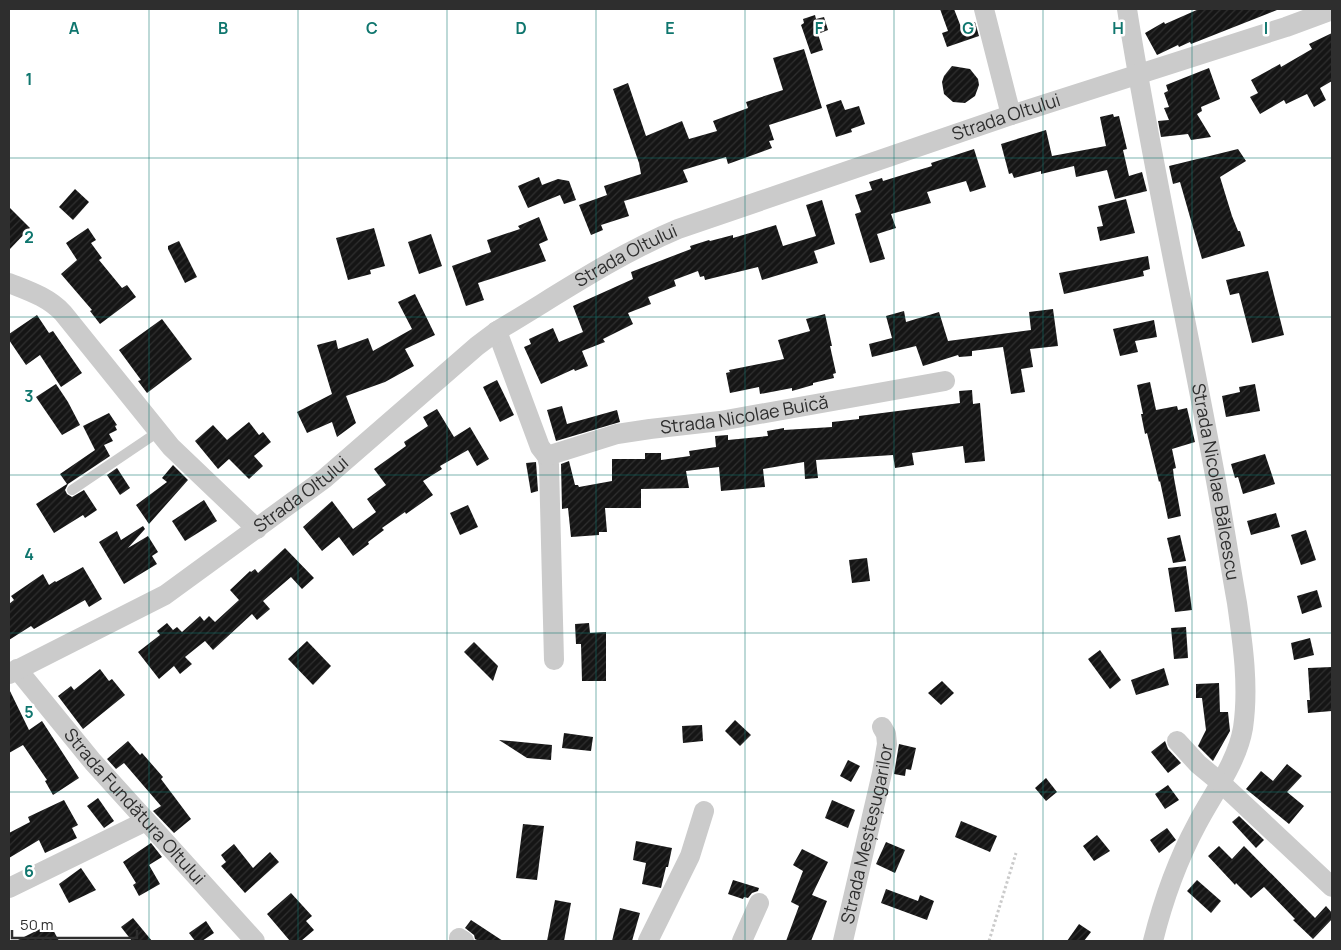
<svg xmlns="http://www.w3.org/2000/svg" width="1341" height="950" font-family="Manrope,sans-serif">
<defs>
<pattern id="building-hatch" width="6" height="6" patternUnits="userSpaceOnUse" patternTransform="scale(1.25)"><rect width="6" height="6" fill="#151515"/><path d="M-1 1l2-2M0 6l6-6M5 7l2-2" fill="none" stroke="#2f2f2f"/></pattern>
</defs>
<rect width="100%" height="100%" fill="#fff"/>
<g fill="url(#building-hatch)">
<polygon points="940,9 954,9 961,27 975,22 979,36 947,47 942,33 948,31"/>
<polygon points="1199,9 1277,9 1277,10 1191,44 1190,42 1179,47 1178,45 1157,55 1145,33 1164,22 1165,24"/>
<polygon points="815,15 816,19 824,17 828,30 818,34 823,50 811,54 801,25 804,23 803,19"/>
<polygon points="1332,33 1332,81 1320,88 1326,100 1314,107 1307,94 1286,104 1284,100 1260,114 1250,97 1258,93 1251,80 1280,64 1281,67 1312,49 1309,44"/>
<polygon points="804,49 822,108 769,125 774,140 769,141 772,148 728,164 726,157 683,170 688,182 624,201 629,216 601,225 603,230 591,235 579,205 607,195 604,186 641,174 639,163 613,89 628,83 646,136 682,121 689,139 717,131 713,121 748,108 746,102 783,90 773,58"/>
<polygon points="952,66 970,69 978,79 979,85 975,96 965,103 953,102 944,94 942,82 944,76"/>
<polygon points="1209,68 1220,99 1201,107 1202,111 1197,114 1211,137 1191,140 1188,134 1161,137 1158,121 1169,120 1164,108 1169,107 1164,93 1168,91 1166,85"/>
<polygon points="841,100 845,110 859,106 865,124 851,129 852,132 836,137 826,105"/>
<polygon points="1113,114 1114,117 1119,116 1127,149 1123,150 1129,176 1142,172 1147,191 1115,199 1107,170 1076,177 1074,166 1041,174 1041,171 1014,178 1012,173 1009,174 1001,144 1046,130 1052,156 1106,146 1100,117"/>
<polygon points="974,149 986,187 970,192 966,181 927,192 931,203 891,214 896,228 877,234 885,259 870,263 855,214 861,212 855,195 872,190 869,182 882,178 883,181 932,166 931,163"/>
<polygon points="1238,149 1246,161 1220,177 1232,216 1238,231 1240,231 1245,246 1202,259 1180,182 1173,184 1169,166"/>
<polygon points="539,177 542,185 558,179 569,181 576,200 564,204 560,195 528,208 518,186"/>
<polygon points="75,189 89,202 73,220 59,207"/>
<polygon points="1126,199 1135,233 1100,241 1097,227 1103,226 1098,206"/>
<polygon points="822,200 835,244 814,251 818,263 762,280 758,267 705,280 704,276 700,277 698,271 674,280 676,286 648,297 651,304 628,313 633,324 603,339 605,342 582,351 588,366 575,371 574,369 541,384 524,347 531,344 529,339 553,328 559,342 583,332 573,306 633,279 631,272 691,249 690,246 709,240 710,241 733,235 733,238 776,225 783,246 816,236 806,205"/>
<polygon points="9,207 30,228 9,250"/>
<polygon points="539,217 548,240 539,244 546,261 478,283 484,300 466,306 452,266 491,252 487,240 520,229 518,226"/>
<polygon points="88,228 96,240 91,243 102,258 99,260 122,288 127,285 136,297 100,324 90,311 92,310 61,274 77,260 66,243"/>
<polygon points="374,228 385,266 370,270 371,274 348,280 336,238"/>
<polygon points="431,234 442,266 419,274 408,242"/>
<polygon points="179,241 197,277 185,283 168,249 168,246"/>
<polygon points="1148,256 1150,269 1143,271 1144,276 1064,294 1059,273"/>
<polygon points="1268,271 1284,335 1252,343 1239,293 1230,295 1226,280"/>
<polygon points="415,294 435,335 405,349 414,366 385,382 346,396 356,423 337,437 332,422 307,433 297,412 332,394 317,345 336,340 338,349 368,338 373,351 412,329 398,302"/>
<polygon points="1053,309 1058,346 1030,349 1033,367 1021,369 1025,392 1011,394 1003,347 972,351 972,356 959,357 958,355 923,366 916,346 872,357 869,344 892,338 886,316 904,311 906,322 939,312 948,341 1031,330 1029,312"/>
<polygon points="825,314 832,346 830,346 836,373 833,374 834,378 813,383 813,385 792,391 792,388 760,394 759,387 730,393 726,373 730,372 729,370 784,359 778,340 810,331 806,319"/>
<polygon points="37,315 49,333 53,331 82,373 61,387 40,355 26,365 9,340 9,334"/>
<polygon points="162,319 192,359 147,393 138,381 141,380 119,350"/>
<polygon points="1154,320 1157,337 1135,341 1138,352 1120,356 1113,329"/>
<polygon points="497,380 514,415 500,422 483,387"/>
<polygon points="1150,382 1156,410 1177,406 1178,410 1187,408 1195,442 1172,449 1176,468 1173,469 1174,478 1181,516 1168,519 1160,481 1159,482 1147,433 1145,434 1141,414 1143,414 1137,385"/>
<polygon points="56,384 68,402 80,425 62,435 36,397"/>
<polygon points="1255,384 1260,411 1226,417 1222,396 1240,392 1239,387"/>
<polygon points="972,390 973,404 980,403 985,461 965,463 963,446 912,453 914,465 895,468 893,455 816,460 818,478 805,479 804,462 763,469 765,487 721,491 719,467 686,471 689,488 641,489 641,508 605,508 607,532 599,532 599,535 571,537 568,508 562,509 561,464 569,461 575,485 578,485 579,487 612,481 612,459 645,459 645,453 661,453 661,460 690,456 689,451 716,447 715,436 728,435 728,440 768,436 767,431 784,428 784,430 832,427 832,422 859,419 859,416 960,403 959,391"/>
<polygon points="562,406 567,424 617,410 620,422 556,441 547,410"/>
<polygon points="437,409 454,437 470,427 489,459 477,466 468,450 440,466 442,469 423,481 433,495 406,514 405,512 382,528 384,530 368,542 369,544 353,556 339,537 322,551 303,527 332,501 353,529 376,512 367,499 386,485 374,469 406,446 404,442 428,426 423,417"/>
<polygon points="109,413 117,425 115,426 117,430 109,434 113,441 104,445 110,456 68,484 65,490 67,494 72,497 84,490 97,510 85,518 83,515 54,533 36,504 67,484 60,474 95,450 83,426"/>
<polygon points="249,422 259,435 263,432 271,442 254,456 263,466 249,479 229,459 218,469 195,441 213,425 227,440"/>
<polygon points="1265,454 1275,484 1243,494 1238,477 1235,478 1231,464"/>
<polygon points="536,462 538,491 531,493 526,463"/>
<polygon points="173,465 188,480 149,524 136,505 167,482 162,478"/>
<polygon points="117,468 130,488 120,495 107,475"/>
<polygon points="204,500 217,521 185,541 172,521"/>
<polygon points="468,505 478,527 460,535 450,513"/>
<polygon points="1276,513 1280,527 1251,535 1247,521"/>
<polygon points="143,526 145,529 128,548 148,536 158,552 152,556 157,564 124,584 99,542 117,531 121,540"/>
<polygon points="1306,530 1316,560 1301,565 1291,535"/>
<polygon points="1180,535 1186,561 1173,563 1167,538"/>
<polygon points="285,548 314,578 302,589 291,577 263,601 270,609 257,620 252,614 213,650 205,641 185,657 192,664 180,674 174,666 159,679 138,652 160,635 157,631 167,623 173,630 177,627 182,632 200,616 204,621 209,616 215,622 239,600 230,590 250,571 251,572 255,569 258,573"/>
<polygon points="867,558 870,581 852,583 849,560"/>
<polygon points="1186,566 1192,610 1175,612 1168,568"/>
<polygon points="83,567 102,599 89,607 85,600 34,629 31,626 9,640 9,604 14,600 11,596 43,574 49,585 55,581 56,582"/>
<polygon points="1317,590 1322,607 1302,614 1297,596"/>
<polygon points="589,623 590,633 606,632 606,681 582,681 581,644 576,644 575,624"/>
<polygon points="1186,627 1188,658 1174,659 1171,628"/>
<polygon points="1310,638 1314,655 1294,660 1291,643"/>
<polygon points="307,641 331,666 313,685 288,659"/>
<polygon points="474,642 498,666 493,681 464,652"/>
<polygon points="1100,650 1121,680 1110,689 1088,659"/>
<polygon points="1332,667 1332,711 1308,713 1307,700 1310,700 1308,668"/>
<polygon points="1164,668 1169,685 1136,695 1131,680"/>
<polygon points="100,669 109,681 112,679 125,695 83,729 58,696 71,686 74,690"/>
<polygon points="942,681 954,693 941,705 928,693"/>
<polygon points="1219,683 1220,712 1228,712 1230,731 1213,761 1198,746 1206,730 1202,698 1196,698 1196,684"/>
<polygon points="9,689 29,730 42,721 79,778 53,795 45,781 47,780 23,745 9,753"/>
<polygon points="735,720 751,735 740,746 725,731"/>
<polygon points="702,725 703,741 683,743 682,726"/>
<polygon points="564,733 593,737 591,751 562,748"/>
<polygon points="499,740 552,745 551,760 527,758"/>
<polygon points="128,741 140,755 142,753 163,777 161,779 191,819 174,833 153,811 161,806 124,763 116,769 107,759"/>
<polygon points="1165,741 1168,749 1181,763 1168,773 1151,752"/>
<polygon points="899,744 916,748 911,770 906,769 905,776 894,774"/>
<polygon points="848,760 860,766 851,782 840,776"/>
<polygon points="1287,764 1302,776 1287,792 1304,806 1289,824 1246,789 1261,771 1273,781"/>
<polygon points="1046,778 1057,792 1046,801 1035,788"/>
<polygon points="1168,785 1179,800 1165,809 1155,794"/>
<polygon points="98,798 114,821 104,828 87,806"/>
<polygon points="64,800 78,825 72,828 77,838 45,853 39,840 9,858 9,833 30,822 28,817"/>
<polygon points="832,800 855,810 848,828 825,818"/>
<polygon points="1239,816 1264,840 1256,848 1232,822"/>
<polygon points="961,821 997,836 990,852 955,837"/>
<polygon points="523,824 544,826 537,880 516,878"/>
<polygon points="1167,828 1176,840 1159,853 1150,840"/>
<polygon points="1097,835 1110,851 1094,861 1083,846"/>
<polygon points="636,841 672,848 668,867 666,867 661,888 642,884 646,863 633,860"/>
<polygon points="886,842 905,850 895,873 876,864"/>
<polygon points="151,843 162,857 149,865 160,884 139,896 133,885 136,883 123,862"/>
<polygon points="234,844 253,868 270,852 279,862 245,893 221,866 226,862 221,855"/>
<polygon points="1219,846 1232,859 1244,846 1315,918 1326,906 1332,913 1332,919 1313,939 1293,920 1295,919 1264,887 1251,898 1236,883 1235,885 1208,856"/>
<polygon points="802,849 828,862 812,895 827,901 811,941 786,941 799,906 791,902 803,871 793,865"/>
<polygon points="81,868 96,890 69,903 59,884"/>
<polygon points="733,880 759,888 758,891 752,893 748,898 744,897 743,899 728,894"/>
<polygon points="1197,880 1221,901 1211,913 1187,891"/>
<polygon points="886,889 918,901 920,895 934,901 927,920 881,903"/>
<polygon points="291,893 312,916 306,921 314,930 301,941 290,941 267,914"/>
<polygon points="555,900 571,903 564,941 547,941"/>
<polygon points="620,908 640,913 632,941 612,941"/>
<polygon points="133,918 152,941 132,941 121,927"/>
<polygon points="471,920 503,941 479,941 475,939 474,935 465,928"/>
<polygon points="206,921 214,933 202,941 195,941 189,933"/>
<polygon points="50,924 59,941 16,941"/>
<polygon points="1079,924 1091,932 1084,941 1067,941"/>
</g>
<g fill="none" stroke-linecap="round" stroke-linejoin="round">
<polyline stroke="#cbcbcb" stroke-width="3" stroke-dasharray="2.5 2.5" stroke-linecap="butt" points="989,941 1016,853"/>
<polyline stroke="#cbcbcb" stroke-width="10" points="72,490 158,432"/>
<g stroke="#cbcbcb" stroke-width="20">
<polyline points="984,9 1011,115"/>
<path id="s1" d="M1127 9C1153 174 1191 338 1220 503 1226 537 1231 570 1237 603 1243 645 1249 687 1243 728 1237 763 1213 793 1197 824 1177 861 1163 901 1153 941"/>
<path d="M9 283C29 291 48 297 63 313L171 447 257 529"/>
<polyline points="497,331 540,447 547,456 549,465 554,660"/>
<path id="s2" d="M547 456 617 434 650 429 720 421 945 381"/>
<path id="s3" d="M17 669 93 762 255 941"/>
<path id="s4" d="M9 674 165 595 324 479 477 346 497 331C556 296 614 256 678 229L1011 115 1286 27 1332 10"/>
<polyline points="1177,741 1198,764 1221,783 1332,887"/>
<polyline points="9,888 146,821"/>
<polyline points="459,938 464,941"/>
<polyline points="648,941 690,856 704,811"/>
<polyline points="742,941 759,903"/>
<path id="s5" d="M843 941 882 773 887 744 886 734 882 727"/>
</g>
</g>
<path fill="none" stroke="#0f766e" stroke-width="1" stroke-opacity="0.55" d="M149 9V941M298 9V941M447 9V941M596 9V941M745 9V941M894 9V941M1043 9V941M1192 9V941M9 158H1332M9 317H1332M9 475H1332M9 633H1332M9 792H1332"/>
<g text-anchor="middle" stroke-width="5" stroke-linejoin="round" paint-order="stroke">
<g font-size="18" fill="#2e2e2e" stroke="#fff">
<text dy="6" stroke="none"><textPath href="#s4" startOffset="1154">Strada Oltului</textPath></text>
<text dy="6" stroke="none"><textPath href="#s4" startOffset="749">Strada Oltului</textPath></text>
<text dy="6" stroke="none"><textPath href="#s2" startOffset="202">Strada Nicolae Buică</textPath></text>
<text dy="6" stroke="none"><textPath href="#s1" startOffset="481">Strada Nicolae Bălcescu</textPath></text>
<text dy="6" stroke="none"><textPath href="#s4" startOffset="344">Strada Oltului</textPath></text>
<text dy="6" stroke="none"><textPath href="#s3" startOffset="181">Strada Fundătura Oltului</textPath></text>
<text dy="6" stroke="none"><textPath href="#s5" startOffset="110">Strada Meșteșugarilor</textPath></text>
</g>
</g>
<g font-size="16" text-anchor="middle" font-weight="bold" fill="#0f766e" stroke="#fff" stroke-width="5" stroke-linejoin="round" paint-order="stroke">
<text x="74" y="34">A</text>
<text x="223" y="34">B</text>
<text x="372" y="34">C</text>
<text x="521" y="34">D</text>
<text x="670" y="34">E</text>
<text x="819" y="34">F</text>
<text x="968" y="34">G</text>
<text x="1118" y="34">H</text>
<text x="1266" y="34">I</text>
<text x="29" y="85">1</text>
<text x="29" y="243">2</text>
<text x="29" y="402">3</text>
<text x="29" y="560">4</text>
<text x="29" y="718">5</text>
<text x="29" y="877">6</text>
</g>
<rect width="1341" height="950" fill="none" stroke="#2e2e2e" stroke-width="20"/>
<path d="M12 930v8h125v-8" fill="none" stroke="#2e2e2e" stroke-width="2.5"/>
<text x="20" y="930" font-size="15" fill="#2e2e2e" stroke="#ffffff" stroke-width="4" paint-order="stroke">50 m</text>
</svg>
